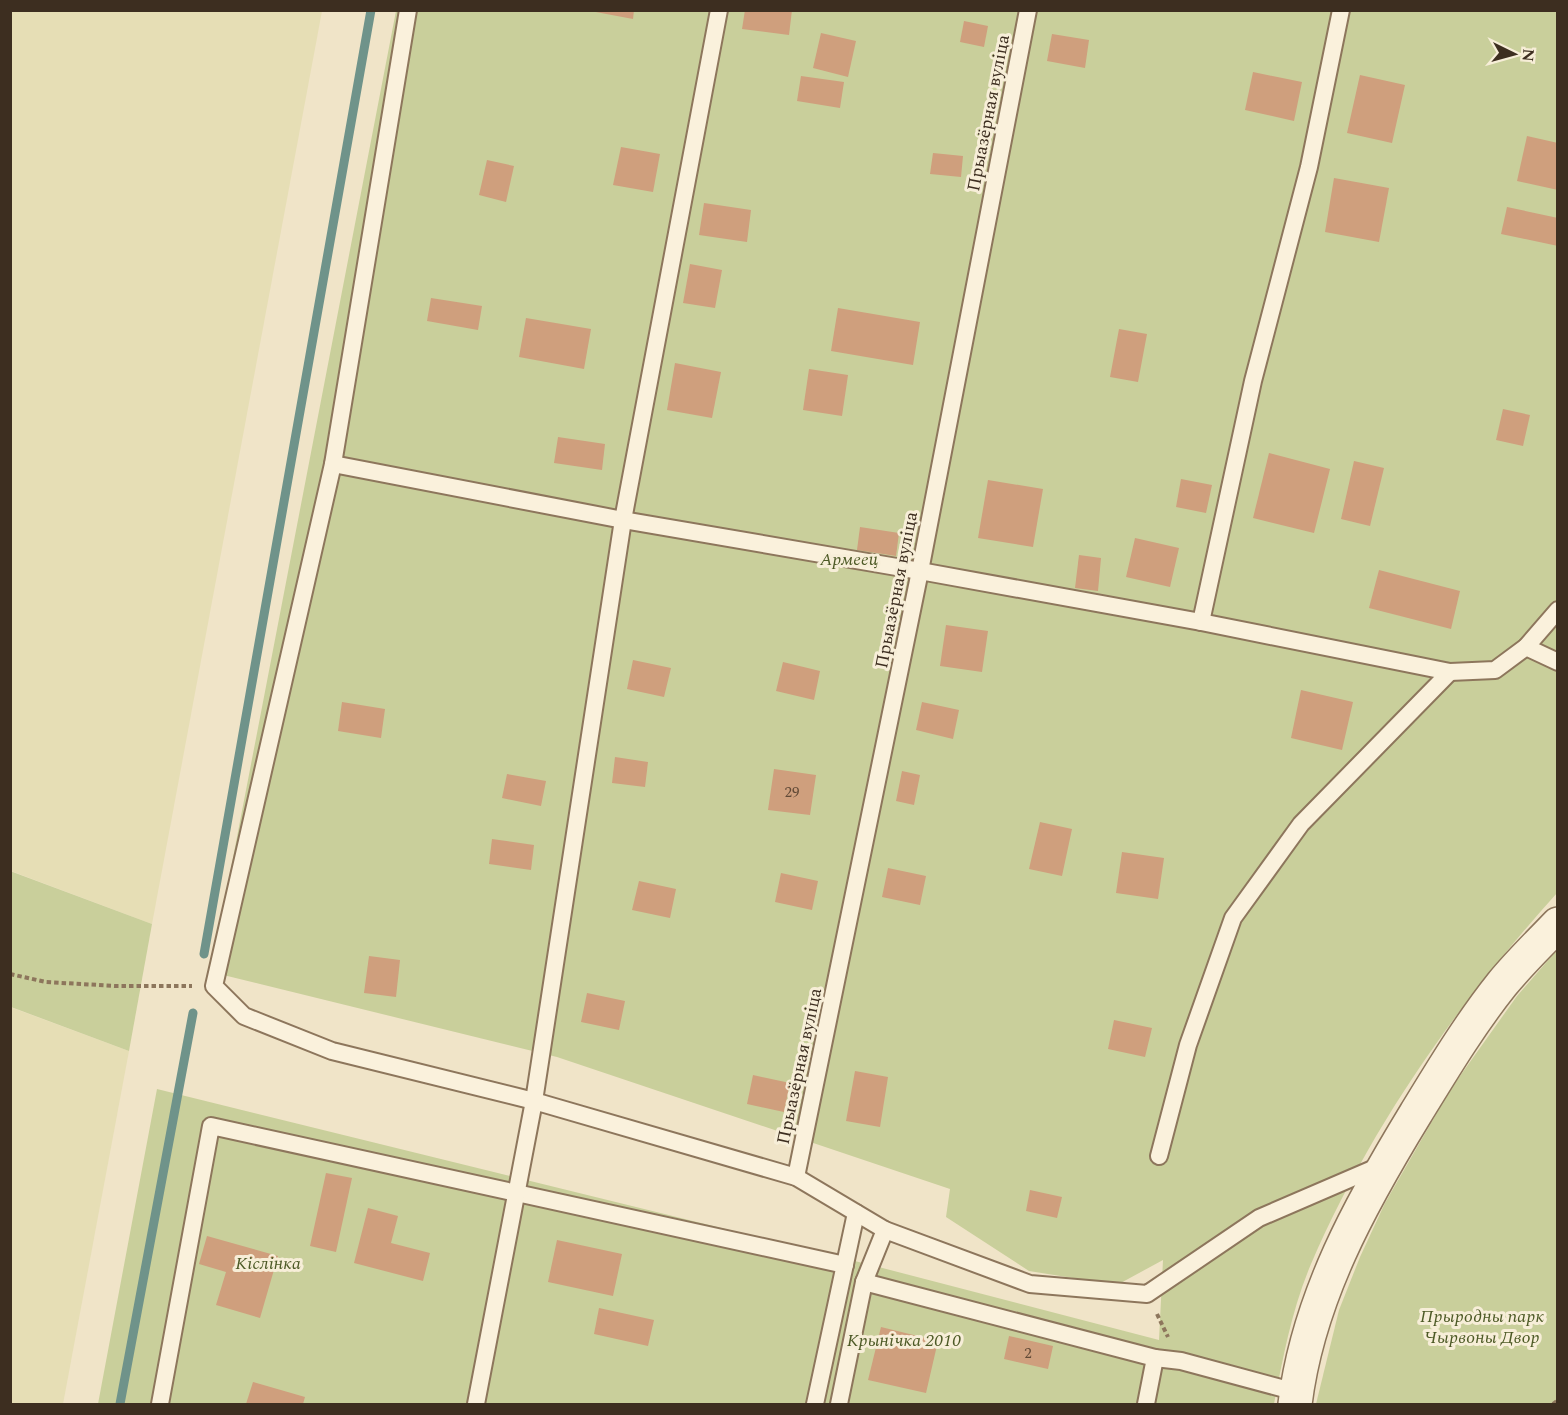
<svg xmlns="http://www.w3.org/2000/svg" width="1568" height="1415" font-family="Spectral,serif">
<rect width="100%" height="100%" fill="#f0e4c8"/>
<g fill="#e6deb5">
<polygon points="10,11 322,11 152,924 11,871"/>
<polygon points="10,1007 129,1051 63,1404 11,1404"/>
</g>
<g fill="#c9cf9b">
<path d="M396 11H1557V893C1458 1003 1370 1127 1311 1264 1292 1309 1283 1357 1274 1404H98L157 1089 871 1265 1159 1340 1163 1260 1117 1285 1029 1271 946 1217 950 1189 557 1057 211 972Z"/>
<polygon points="10,871 152,924 129,1051 11,1007"/>
<polygon points="1557,950 1557,1404 1316,1404 1339,1310 1360,1257 1385,1203 1450,1090 1517,996"/>
</g>
<g fill="none" stroke-linecap="round" stroke-linejoin="round">
<g stroke="#6f938a" stroke-width="9">
<polyline points="204,954 371,10"/>
<polyline points="120,1404 193,1013"/>
</g>
</g>
<g fill="#cf9f7d">
<polygon points="585,10 634,10 633,19"/>
<polygon points="745,10 792,10 789,35 742,29"/>
<polygon points="964,21 988,26 984,47 960,42"/>
<polygon points="821,33 856,41 848,77 813,68"/>
<polygon points="1052,34 1089,40 1085,68 1047,61"/>
<polygon points="1253,72 1302,82 1294,121 1245,110"/>
<polygon points="1360,75 1405,85 1392,143 1347,133"/>
<polygon points="801,76 844,82 840,108 797,101"/>
<polygon points="1527,136 1558,143 1558,190 1517,181"/>
<polygon points="621,147 660,154 653,192 613,185"/>
<polygon points="933,153 963,156 961,177 930,174"/>
<polygon points="487,160 514,166 506,202 479,195"/>
<polygon points="1334,178 1389,188 1379,242 1325,232"/>
<polygon points="704,203 751,210 747,242 699,235"/>
<polygon points="1507,207 1558,218 1558,246 1501,234"/>
<polygon points="690,264 722,270 715,308 683,303"/>
<polygon points="431,298 482,306 478,330 427,321"/>
<polygon points="838,308 920,322 913,365 831,351"/>
<polygon points="526,318 591,329 584,369 519,357"/>
<polygon points="1119,329 1147,334 1138,382 1110,377"/>
<polygon points="675,363 721,372 712,418 667,410"/>
<polygon points="809,369 848,375 842,416 803,410"/>
<polygon points="1503,409 1530,415 1523,446 1496,440"/>
<polygon points="558,437 605,444 602,470 554,463"/>
<polygon points="1269,453 1330,469 1314,533 1253,518"/>
<polygon points="1354,461 1384,468 1370,526 1341,519"/>
<polygon points="1181,479 1212,485 1206,513 1176,507"/>
<polygon points="988,480 1043,489 1033,547 978,538"/>
<polygon points="860,527 899,533 896,556 857,550"/>
<polygon points="1135,538 1179,548 1170,587 1126,577"/>
<polygon points="1079,555 1101,558 1098,591 1075,588"/>
<polygon points="1379,570 1460,591 1451,629 1369,608"/>
<polygon points="946,625 988,631 982,672 940,666"/>
<polygon points="633,660 671,668 664,697 627,689"/>
<polygon points="783,662 820,671 814,700 776,691"/>
<polygon points="1301,690 1353,702 1342,750 1291,738"/>
<polygon points="342,702 385,709 381,738 338,731"/>
<polygon points="922,702 959,710 953,739 916,730"/>
<polygon points="615,757 648,762 645,787 612,783"/>
<polygon points="774,769 816,775 810,815 768,810"/>
<polygon points="902,771 920,775 914,805 896,801"/>
<polygon points="507,774 546,781 541,806 502,798"/>
<polygon points="1040,822 1072,829 1062,876 1029,869"/>
<polygon points="492,839 534,845 531,870 489,864"/>
<polygon points="1122,852 1164,858 1158,899 1116,893"/>
<polygon points="888,868 926,876 920,905 882,897"/>
<polygon points="781,873 818,881 812,910 775,902"/>
<polygon points="639,881 676,889 670,918 632,910"/>
<polygon points="369,956 400,960 396,997 364,993"/>
<polygon points="587,993 625,1001 619,1030 581,1022"/>
<polygon points="1114,1020 1152,1028 1145,1057 1108,1049"/>
<polygon points="855,1071 888,1077 880,1127 846,1121"/>
<polygon points="753,1075 790,1083 784,1112 747,1104"/>
<polygon points="326,1173 352,1178 336,1252 310,1246"/>
<polygon points="1030,1190 1062,1197 1057,1218 1026,1211"/>
<polygon points="368,1208 398,1216 391,1243 430,1253 423,1281 354,1263"/>
<polygon points="207,1236 278,1256 260,1318 216,1305 226,1272 199,1264"/>
<polygon points="557,1240 622,1254 613,1296 548,1282"/>
<polygon points="599,1308 654,1320 648,1346 594,1334"/>
<polygon points="881,1327 938,1341 926,1393 868,1380"/>
<polygon points="1009,1336 1053,1346 1048,1369 1004,1359"/>
<polygon points="253,1382 305,1397 303,1404 246,1404"/>
</g>
<g fill="none" stroke-linecap="round" stroke-linejoin="round">
<g stroke="#8d765c" stroke-width="20">
<g id="lane">
<polyline points="408,10 333,464 214,986 244,1016 332,1051 534,1101 796,1177 885,1230 1030,1284 1147,1294 1259,1218 1382,1165"/>
<polyline points="333,464 623,520 920,571 1201,622 1450,672 1495,670 1526,647 1558,610"/>
<polyline points="1201,622 1253,381 1309,167 1341,10"/>
<polyline points="1526,647 1558,662"/>
<polyline points="1159,1156 1188,1045 1233,918 1301,824 1450,672"/>
<polyline points="796,1177 920,571 1028,10"/>
<polyline points="864,1282 1155,1358 1146,1404"/>
<polyline points="1155,1358 1181,1361 1296,1392"/>
<polyline points="160,1404 211,1126 845,1265"/>
<polyline points="476,1404 534,1101 623,520 719,10"/>
<polyline points="815,1404 856,1213"/>
<polyline points="839,1404 864,1282 885,1230"/>
</g>
</g>
<g stroke="#8d765c" stroke-width="36">
<path id="street" d="M1295 1404C1308 1298 1361 1203 1416 1113 1443 1069 1470 1024 1502 984 1519 963 1539 944 1558 924"/>
</g>
<g stroke="#8d765c" stroke-width="4" stroke-dasharray="4.5 3" stroke-linecap="butt">
<polyline points="10,974 46,982 116,986 192,986"/>
<polyline points="1157,1314 1168,1337"/>
<polyline points="1553,1404 1558,1400"/>
</g>
<use href="#lane" stroke="#faf1dc" stroke-width="16"/>
<use href="#street" stroke="#faf1dc" stroke-width="33"/>
</g>
<g text-anchor="middle" stroke-width="6" stroke-linejoin="round" paint-order="stroke">
<g font-size="15" fill="#624a37">
<text x="792" y="797">29</text>
<text x="1028" y="1358">2</text>
</g>
<g font-size="18" fill="#3d2e20" stroke="#f7eed8">
<text transform="translate(988 113) rotate(-79)" y="6">Прыазёрная вуліца</text>
<text transform="translate(896 590) rotate(-79)" y="6">Прыазёрная вуліца</text>
<text transform="translate(799 1066) rotate(-78)" y="6">Прыазёрная вуліца</text>
</g>
<g font-size="18" font-style="italic" fill="#4d5a26" stroke="#f7eed8">
<text x="849" y="565">Армеец</text>
<text x="268" y="1269">Кіслінка</text>
<text x="1482" y="1322">Прыродны парк<tspan x="1482" dy="21">Чырвоны Двор</tspan></text>
<text x="904" y="1346">Крынічка 2010</text>
</g>
</g>
<rect width="1568" height="1415" fill="none" stroke="#3d2e20" stroke-width="24"/>
<g transform="translate(1514 54) rotate(95)" stroke="#f7eed8" stroke-width="4.5" paint-order="stroke">
<path d="M0-4.5L10 22L0 15L-10 22Z" fill="#3d2e20"/>
<text y="-9" font-size="16" font-weight="bold" text-anchor="middle" fill="#3d2e20">N</text>
</g>
</svg>
